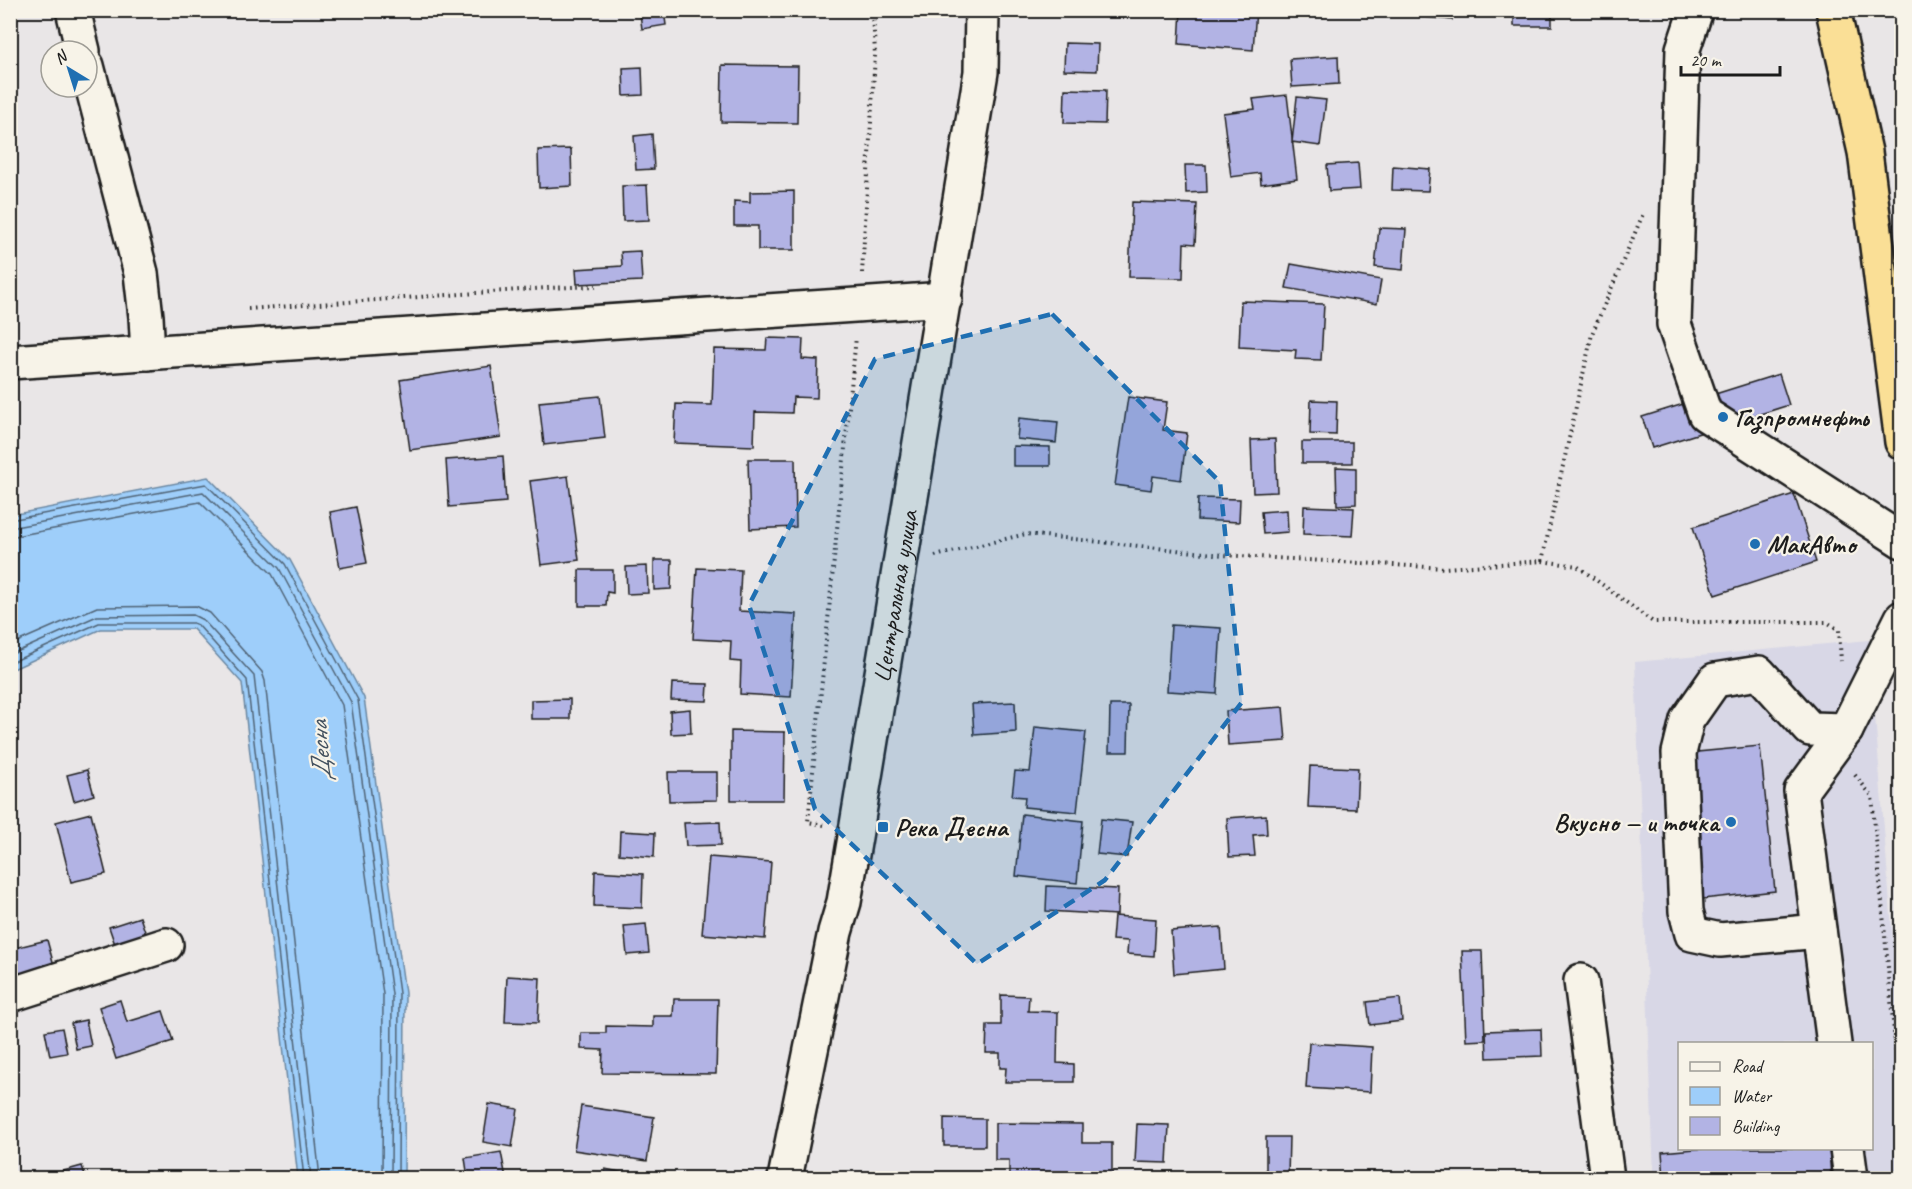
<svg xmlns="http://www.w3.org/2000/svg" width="1912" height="1189" font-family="Caveat,sans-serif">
<rect width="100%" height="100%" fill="#e9e6e7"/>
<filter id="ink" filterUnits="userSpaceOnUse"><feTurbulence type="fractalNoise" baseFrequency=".0167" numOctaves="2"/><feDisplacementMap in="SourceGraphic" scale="12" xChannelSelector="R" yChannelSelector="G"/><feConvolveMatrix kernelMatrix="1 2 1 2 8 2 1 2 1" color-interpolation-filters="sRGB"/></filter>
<g filter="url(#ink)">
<path fill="#d8d7e6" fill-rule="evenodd" d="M1869 640 1901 1043V1178H1654L1635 662ZM1680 1044H1872V1148H1680Z"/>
<polygon fill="#9ecefa" stroke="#6a87a1" stroke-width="1.5" points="208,477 290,560 364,698 405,993 404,1178 298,1178 242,683 193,629 101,629 11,670 11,515"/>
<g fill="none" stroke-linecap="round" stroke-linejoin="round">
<g stroke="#506375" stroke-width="1.5">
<polyline points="10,520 206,484 285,564 358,700 399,993 398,1178"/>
<polyline points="10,528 203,492 279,568 351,702 392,994 391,1178"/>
<polyline points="10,537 200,502 272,574 342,705 383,994 382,1178"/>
<polyline points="10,645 97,607 196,606 210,613 262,672 265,681 320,1178"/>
<polyline points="10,655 97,616 193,615 203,620 254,676 311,1178"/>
<polyline points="10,663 99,623 193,623 198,625 247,680 304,1178"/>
</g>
</g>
<g fill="#b2b3e4" stroke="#1c1c1c" stroke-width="1.5">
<polygon points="1181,10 1256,10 1253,50 1179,44"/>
<polygon points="1415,10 1453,10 1452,20 1415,16"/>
<rect x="1514" y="10" width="38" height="16"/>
<polygon points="664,11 666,25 642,29 640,14"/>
<polygon points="1065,43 1098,44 1097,71 1064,70"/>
<polygon points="1338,56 1339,84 1292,87 1290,59"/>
<polygon points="722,65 798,66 797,123 721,122"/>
<polygon points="642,67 643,95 624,96 623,68"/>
<polygon points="1065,89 1106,90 1105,124 1064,123"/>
<polygon points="1287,95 1297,179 1261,184 1260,173 1231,177 1223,113 1255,109 1253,99"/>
<polygon points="1297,97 1326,100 1320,146 1292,142"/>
<polygon points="652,134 654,169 636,170 634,136"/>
<polygon points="571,149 572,186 539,188 538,150"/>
<polygon points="1358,163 1360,189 1329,191 1327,165"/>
<polygon points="1185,165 1206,165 1207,192 1186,193"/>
<polygon points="1393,166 1430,169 1428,191 1392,190"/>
<polygon points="647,185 649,220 623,221 622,186"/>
<polygon points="794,191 794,250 758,250 758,226 734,226 734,201 750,202 750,192"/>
<polygon points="1132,202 1197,204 1195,244 1184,243 1183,278 1129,277"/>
<polygon points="1379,228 1406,229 1403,270 1375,267"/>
<polygon points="640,251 642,281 577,284 576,269 622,266 621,252"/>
<polygon points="1291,264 1381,280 1377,304 1286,288"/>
<polygon points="1241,301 1324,304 1321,360 1295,359 1296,350 1239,347"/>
<polygon points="767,338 803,339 802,359 818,360 817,398 793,397 792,413 755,412 754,446 674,443 676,404 712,405 714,349 766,350"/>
<polygon points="491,366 501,437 410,450 400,380"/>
<polygon points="1779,374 1789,405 1652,448 1642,417"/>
<polygon points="600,396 605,438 544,445 539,402"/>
<polygon points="1128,397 1167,402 1163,430 1187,433 1181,480 1153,476 1151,490 1115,485"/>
<polygon points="1311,400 1337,401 1336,435 1310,434"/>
<polygon points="1019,418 1058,422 1056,443 1017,439"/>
<polygon points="1275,439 1277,492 1253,493 1251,440"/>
<rect x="1302" y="442" width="50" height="21"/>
<polygon points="1013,446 1050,447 1050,466 1013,466"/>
<polygon points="503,456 506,502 449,507 446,460"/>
<polygon points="748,459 795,459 796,527 750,529"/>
<polygon points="1336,467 1356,468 1356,504 1337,505"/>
<polygon points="568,476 579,560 541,565 530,481"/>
<polygon points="1794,494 1816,562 1715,595 1693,527"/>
<polygon points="1198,498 1240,499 1239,522 1197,520"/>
<polygon points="1304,506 1354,508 1352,536 1303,534"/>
<polygon points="356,507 367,563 340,568 330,512"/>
<polygon points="1287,510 1288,532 1263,534 1261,512"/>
<polygon points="654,560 672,560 671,589 654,590"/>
<polygon points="647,566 648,593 627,594 626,567"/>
<polygon points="697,568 741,570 739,611 796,614 791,697 740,694 741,662 730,661 731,641 693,639"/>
<polygon points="579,570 613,570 613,593 607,592 606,606 579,606"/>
<polygon points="1171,625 1221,628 1217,694 1167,691"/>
<polygon points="672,683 708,684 707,701 671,700"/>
<polygon points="570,699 570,719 531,719 531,700"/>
<polygon points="1015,702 1016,732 974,735 972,704"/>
<polygon points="1110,705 1129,705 1128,752 1109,752"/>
<polygon points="1283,707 1286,741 1228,745 1226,711"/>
<polygon points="690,709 691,733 671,734 670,711"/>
<polygon points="1035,727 1086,732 1077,812 1024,807 1025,797 1012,796 1015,771 1030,772"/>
<polygon points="731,731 785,732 784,800 731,800"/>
<polygon points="1760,746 1775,891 1703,899 1687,753"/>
<polygon points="1310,766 1358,768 1356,809 1308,807"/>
<polygon points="87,770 94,795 74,801 67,775"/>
<polygon points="668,772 717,772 717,800 669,801"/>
<polygon points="91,813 106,874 71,882 56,822"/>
<polygon points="1022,814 1083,821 1077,883 1016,876"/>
<polygon points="1266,815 1267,834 1253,835 1255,856 1229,857 1227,818"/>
<polygon points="1101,819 1132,822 1127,857 1097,854"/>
<polygon points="720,822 721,845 686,846 684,823"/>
<polygon points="620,831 655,833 654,857 619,854"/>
<polygon points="709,857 771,862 765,939 702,934"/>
<polygon points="595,871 643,874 642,908 594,906"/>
<polygon points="1047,886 1118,889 1117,915 1046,911"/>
<polygon points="1114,916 1156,919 1154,956 1127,954 1128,941 1112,940"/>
<polygon points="140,917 152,952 121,962 109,927"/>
<polygon points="646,924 649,953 627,955 624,926"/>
<polygon points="1221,927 1224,969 1174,974 1171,931"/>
<polygon points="47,940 55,969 11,980 10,949"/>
<polygon points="1462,951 1482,951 1485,1040 1466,1041"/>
<polygon points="507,976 540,978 538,1023 505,1022"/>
<polygon points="1001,995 1029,996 1028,1011 1058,1012 1057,1063 1074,1064 1074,1082 1005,1082 1006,1068 1000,1068 1000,1053 986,1053 987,1025 1001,1025"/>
<polygon points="1400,998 1402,1021 1370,1025 1367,1002"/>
<polygon points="674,999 718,999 716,1074 602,1073 603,1050 581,1049 581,1033 606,1033 606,1026 653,1027 653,1016 673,1016"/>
<polygon points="120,1000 127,1022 163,1011 173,1041 116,1059 99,1007"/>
<polygon points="86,1020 91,1046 76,1049 71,1023"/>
<polygon points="62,1028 67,1053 50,1056 45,1031"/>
<polygon points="1541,1029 1542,1056 1487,1058 1486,1031"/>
<polygon points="1309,1043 1372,1047 1370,1092 1306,1088"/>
<polygon points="489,1104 518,1109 512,1147 483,1142"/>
<polygon points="581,1106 654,1117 647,1161 574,1150"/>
<polygon points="944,1118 985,1119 985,1146 944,1146"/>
<polygon points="995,1123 1082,1124 1082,1143 1112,1143 1112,1178 1009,1178 1009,1160 995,1160"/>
<polygon points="1137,1124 1169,1125 1167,1163 1135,1162"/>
<polygon points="1266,1137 1289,1137 1288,1177 1266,1177"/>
<polygon points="1707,1148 1829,1148 1831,1178 1664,1178 1662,1152"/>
<polygon points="501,1152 506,1178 468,1178 465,1158"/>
<polygon points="82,1166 86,1178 62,1178 60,1172"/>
<polygon points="605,1169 645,1177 645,1178 604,1178"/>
</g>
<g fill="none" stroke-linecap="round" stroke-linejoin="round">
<g stroke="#1c1c1c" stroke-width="38">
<g id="minor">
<polyline points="73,10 83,51"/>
<polyline points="1696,10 1683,49 1674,324 1705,414 1902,541"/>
<polyline points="87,66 141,273 146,317 148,353"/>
<polyline points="10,362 945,299"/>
<polyline points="1819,931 1720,940 1692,934 1686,911 1679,753 1687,720 1715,680 1759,673 1810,729 1846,730"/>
<polyline points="1581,981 1607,1178"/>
<polyline points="10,995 166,945"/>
<polyline points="1834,1044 1801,791 1846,730 1902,618"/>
<polyline points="1847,1148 1851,1178"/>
<path id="s1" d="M785 1178 835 932 844 902 857 825 981 72 982 10"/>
</g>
</g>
<g stroke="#1c1c1c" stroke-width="38">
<polyline id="highway" points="1833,10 1865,152 1902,442"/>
</g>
<g stroke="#1c1c1c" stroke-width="4" stroke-dasharray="1.5 4.5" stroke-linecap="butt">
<polyline points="862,273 875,55 873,10"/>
<polyline points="248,309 548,288 596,286"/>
<polyline points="935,556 1026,534 1223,555 1445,568 1542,561 1577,566 1653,622 1827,622 1839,630 1841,661"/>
<polyline points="1542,561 1592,334 1643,214"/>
<polyline points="1855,775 1872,796 1902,1118"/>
<polyline points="824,825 808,822 856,337"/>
</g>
<use href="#minor" stroke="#f7f3e8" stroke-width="33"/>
<use href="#highway" stroke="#fadf96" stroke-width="33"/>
</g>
</g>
<path fill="#1f6fb2" fill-opacity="0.2" stroke="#1f6fb2" stroke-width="4.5" stroke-dasharray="12 8" stroke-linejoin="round" d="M1052 314 1220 482 1242 702 1105 880 977 964 815 809 749 605 875 359Z"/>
<g fill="#1f6fb2" stroke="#f7f3e8" stroke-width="2">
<circle cx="1723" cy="417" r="6"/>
<circle cx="1755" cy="544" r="6"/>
<circle cx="1731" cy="822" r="6"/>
<rect x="877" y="821" width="12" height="12" rx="3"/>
</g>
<g text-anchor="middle" stroke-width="4.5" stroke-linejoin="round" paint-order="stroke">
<g font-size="26" font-weight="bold" fill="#1c1c1c" stroke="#f7f3e8" text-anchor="start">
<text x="1735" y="426">Газпромнефть</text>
<text x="1767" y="553">МакАвто</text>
<text x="1719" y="831" text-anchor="end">Вкусно — и точка</text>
<text x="895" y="836">Река Десна</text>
</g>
<g font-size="26" fill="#1c1c1c" stroke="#f7f3e8">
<text dy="9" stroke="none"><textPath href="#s1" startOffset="592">Центральная улица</textPath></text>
</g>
<g font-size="27" font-style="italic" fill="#43515f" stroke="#f7f3e8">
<text transform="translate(320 751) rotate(-94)" y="9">Десна</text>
</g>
</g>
<rect width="1912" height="1189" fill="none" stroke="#f7f3e8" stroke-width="36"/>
<rect x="18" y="18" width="1876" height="1153" fill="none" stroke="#1c1c1c" stroke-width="2" filter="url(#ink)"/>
<rect x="1678" y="1042" width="195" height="108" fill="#f7f3e8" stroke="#9f9d96" stroke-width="1.5"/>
<rect x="1690" y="1062" width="30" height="9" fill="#f7f3e8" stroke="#9f9d96" stroke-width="1.5"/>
<text x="1732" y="1072" font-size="18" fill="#1c1c1c">Road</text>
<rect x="1690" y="1087" width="30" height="18" fill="#9ecefa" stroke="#9f9d96" stroke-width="1.5"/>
<text x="1732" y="1102" font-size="18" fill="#1c1c1c">Water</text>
<rect x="1690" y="1117" width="30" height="18" fill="#b2b3e4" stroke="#9f9d96" stroke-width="1.5"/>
<text x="1732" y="1132" font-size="18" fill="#1c1c1c">Building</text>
<g transform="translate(69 69) rotate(322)"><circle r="28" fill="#f7f3e8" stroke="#9f9d96" stroke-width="1.5"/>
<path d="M0-4.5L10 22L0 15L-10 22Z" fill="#1f6fb2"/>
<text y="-9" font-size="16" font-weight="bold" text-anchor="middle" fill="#1c1c1c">N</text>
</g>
<path d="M1681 66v9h99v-9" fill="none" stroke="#1c1c1c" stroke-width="3"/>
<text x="1690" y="66" font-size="18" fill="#1c1c1c" stroke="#f7f3e8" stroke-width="4.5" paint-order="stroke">20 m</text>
</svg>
